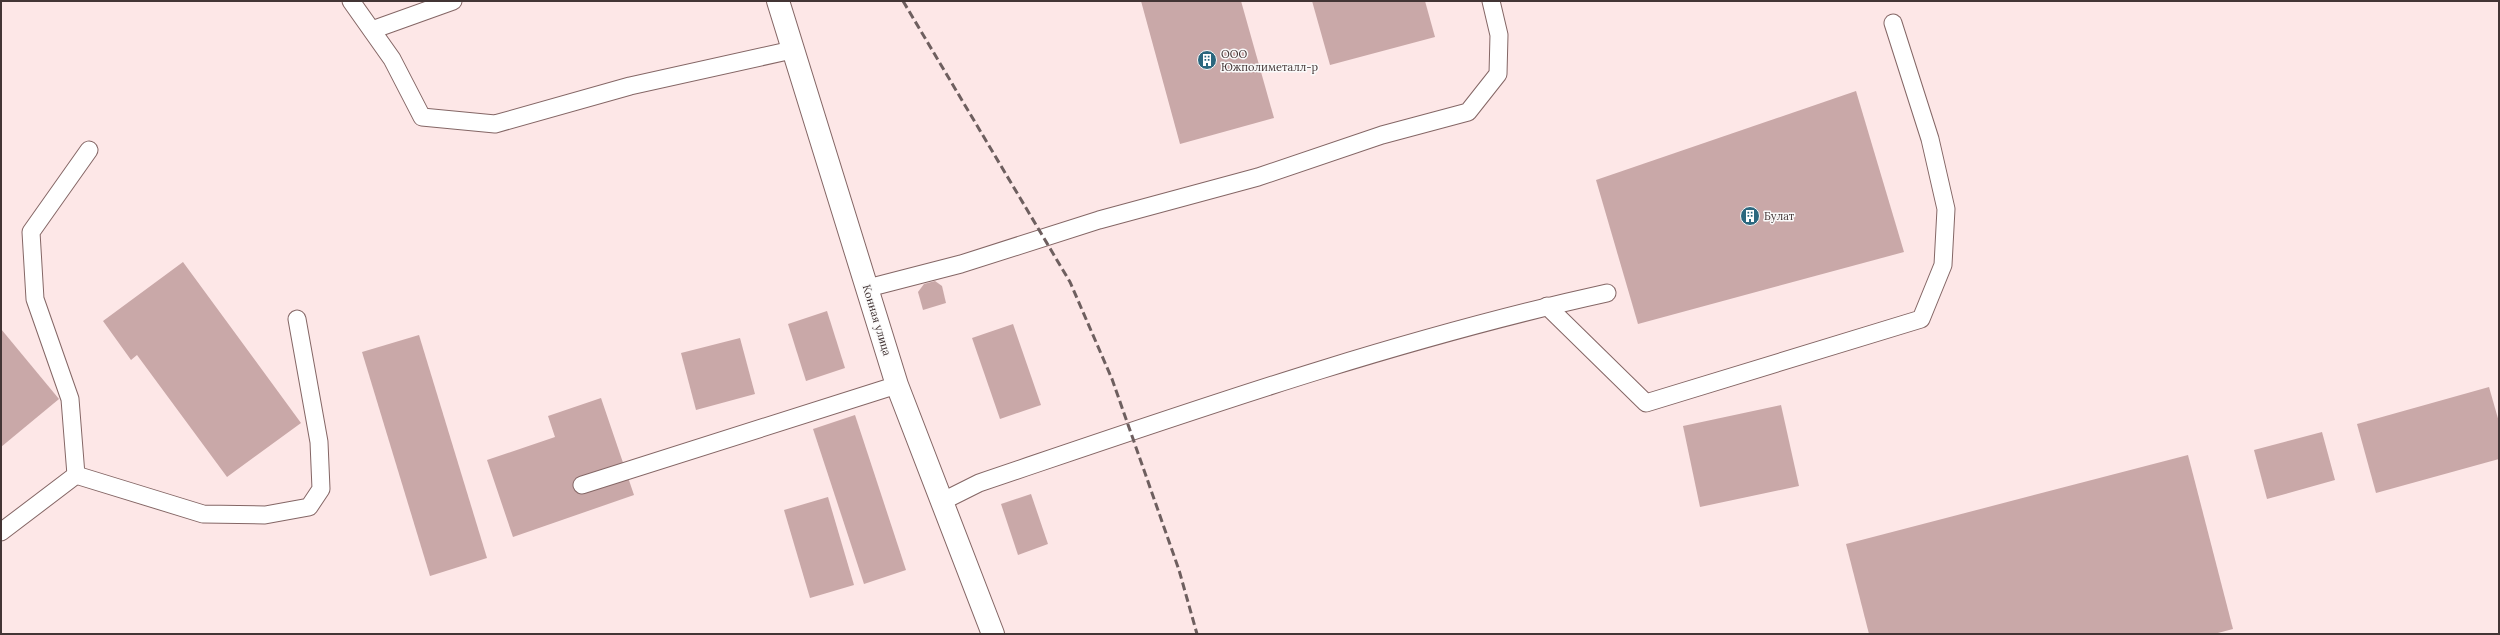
<svg xmlns="http://www.w3.org/2000/svg" width="2500" height="635" font-family="Lora,serif">
<rect width="100%" height="100%" fill="#fde7e7"/>
<g fill="#c9a8a8">
<polygon points="1141,1 1241,1 1274,118 1180,144"/>
<polygon points="1312,1 1425,1 1435,37 1330,65"/>
<polygon points="1856,91 1904,252 1638,324 1596,180"/>
<polygon points="183,262 301,423 227,477 137,355 131,360 103,321"/>
<polygon points="935,281 942,286 946,303 923,310 918,292 924,284"/>
<polygon points="827,311 845,368 806,381 788,324"/>
<polygon points="1013,324 1041,405 1000,419 972,338"/>
<polygon points="1,329 59,399 1,447"/>
<polygon points="419,335 487,558 430,576 362,352"/>
<polygon points="740,338 755,394 696,410 681,353"/>
<polygon points="2489,387 2499,422 2499,459 2376,493 2357,424"/>
<polygon points="601,398 634,495 513,537 487,460 555,437 548,416"/>
<polygon points="1781,405 1799,486 1700,507 1683,426"/>
<polygon points="855,415 906,570 864,584 813,429"/>
<polygon points="2322,432 2335,480 2267,499 2254,450"/>
<polygon points="2188,455 2233,629 2214,634 1869,634 1846,544"/>
<polygon points="1031,494 1048,544 1018,555 1001,504"/>
<polygon points="828,497 854,585 810,598 784,510"/>
</g>
<g fill="none" stroke-linecap="round" stroke-linejoin="round">
<g stroke="#846665" stroke-width="19">
<g id="service">
<polyline points="351,1 392,59 422,117 495,124 630,86 792,50"/>
<polyline points="372,30 453,1"/>
<polyline points="89,150 31,232 35,299 70,399 76,475 203,514 265,515 309,507 321,489 319,442 297,319"/>
<polyline points="868,288 961,264 1099,220 1258,177 1382,135 1468,112 1498,74 1499,35 1491,1"/>
<polyline points="1547,306 1646,403 1921,319 1943,265 1946,209 1930,139 1893,23"/>
<polyline points="582,485 897,385"/>
<path d="M941 502 979 483C1186 413 1393 340 1607 293"/>
<polyline points="1,532 76,475"/>
</g>
</g>
<g stroke="#846665" stroke-width="24">
<polyline id="minor" points="778,1 897,385 993,634"/>
</g>
<use href="#service" stroke="#fff" stroke-width="17"/>
<use href="#minor" stroke="#fff" stroke-width="22"/>
<polyline stroke="#6e5f5f" stroke-width="3" stroke-dasharray="8 4" stroke-linecap="butt" points="903,1 1070,282 1112,379 1179,570 1197,634"/>
</g>
<defs>
<g id="building-disc" transform="scale(1)"><circle r="9.5" fill="#2b677e" stroke="#fafafa"/><path d="M-4-6H4V6H1V3H-1V6H-4ZM-2.5-4.3h1.7v1.8h-1.7ZM.8-4.3h1.7v1.8H.8ZM-2.5-1h1.7V.8h-1.7ZM.8-1h1.7V.8H.8Z" fill="#fff"/></g>
</defs>
<g fill-rule="evenodd">
<use href="#building-disc" x="1207" y="60"/>
<use href="#building-disc" x="1750" y="216"/>
</g>
<g text-anchor="middle" stroke-width="3" stroke-linejoin="round" paint-order="stroke">
<g font-size="11" fill="#433535" stroke="#fafafa" text-anchor="start">
<text x="1221" y="58">ООО<tspan x="1221" dy="13">Южполиметалл-р</tspan></text>
<text x="1764" y="220">Булат</text>
</g>
<g font-size="11" fill="#433535" stroke="#fafafa">
<text transform="translate(877 320) rotate(73)" y="4">Конная улица</text>
</g>
</g>
<rect width="2500" height="635" fill="none" stroke="#433535" stroke-width="4"/>
</svg>
